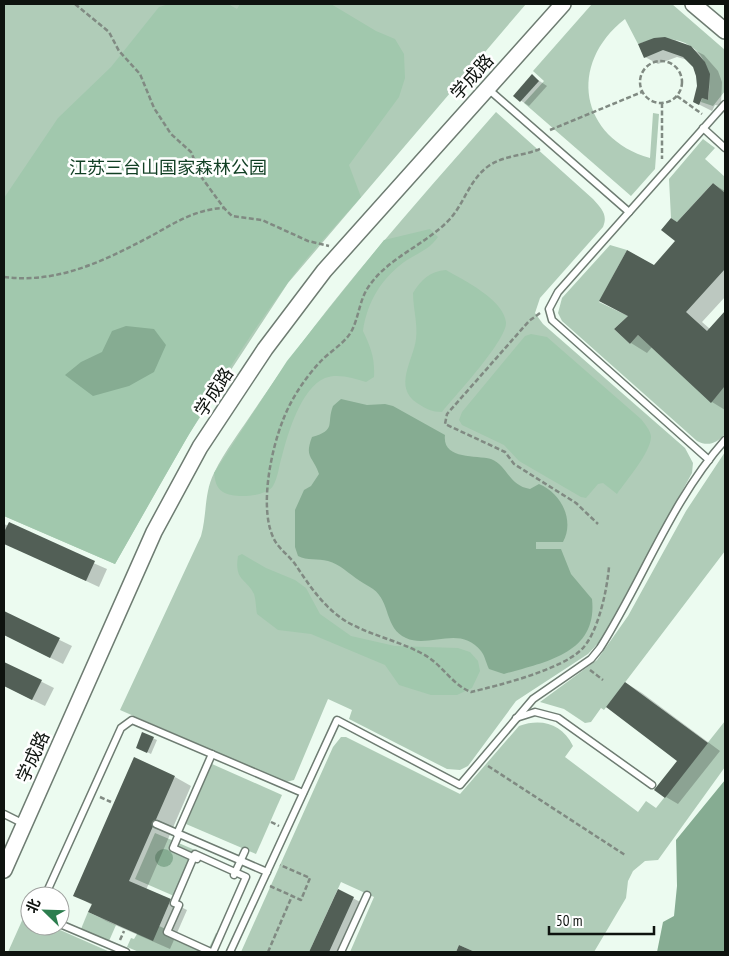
<svg xmlns="http://www.w3.org/2000/svg" width="729" height="956" font-family="'PT Sans Narrow','Noto Sans SC',sans-serif">
<rect width="100%" height="100%" fill="#ecfbf0"/>
<g fill="#b0ccb8">
<polygon points="4,4 526,4 288,283 189,434 115,564 4,516"/>
<path d="M592 4H672L725 50V91L713 106 701 102 702 98 708 100C717 51 682 28 638 44L625 19C567 64 580 138 650 158L653 113 659 114 655 169 631 196 524 103 544 81 533 71Z"/>
<path d="M496 112 593 199C602 209 608 215 603 227L540 298 535 313 543 324 685 448 693 463 692 473 601 640 588 654 516 701 468 766 460 770 447 769 349 719 352 710 328 699 294 780 286 782 120 710 201 536C207 515 204 493 214 473 226 449 244 426 259 403 329 299 414 206 496 112Z"/>
<polygon points="703,139 715,148 705,159 725,177 725,193 713,183 677,222 671,218 669,179"/>
<path d="M610 245 627 250 599 302 628 316 614 329 630 344 638 335 711 402 725 386V434C717 443 708 447 697 441L562 321 558 313 562 298Z"/>
<polygon points="725,452 725,551 604,710 601,708 591,722 585,723 564,709 540,702 597,660 628,616 686,511"/>
<path d="M725 721V767L658 860 645 861 633 871 628 881 626 898 594 952H475L459 945 456 952H350L374 897 341 882 309 952H241L333 747 341 737H346L460 794 519 726C542 718 562 724 573 746L565 757 638 812 646 801 656 808Z"/>
<polygon points="212,764 282,795 256,854 186,824"/>
<polygon points="155,833 195,850 174,896 135,879"/>
<polygon points="88,912 116,925 109,941 81,929"/>
<polygon points="25,914 30,917 30,926 51,926 110,952 8,952"/>
<polygon points="159,926 209,948 216,933 224,936 217,952 139,952 127,947 131,938 134,939 137,934"/>
</g>
<g fill="#a1c8ad">
<path d="M169 4H228L237 9 240 4H331L376 31 395 39 404 54 405 78 399 97 349 165 361 197C336 226 309 253 287 284 222 372 169 469 115 564L4 516V198L58 118 111 67 159 7Z"/>
<path d="M430 229 438 237C430 249 418 253 407 260 382 277 367 302 363 331 371 348 375 358 374 377L366 382C354 378 337 373 325 378 301 388 288 433 282 456 279 465 278 478 273 486 266 497 234 499 223 492 216 488 215 480 214 473L287 361 384 240Z"/>
<path d="M446 270C463 280 503 299 506 322 508 339 455 396 442 412 432 412 426 409 417 403 393 387 413 361 416 339 418 325 413 307 413 293 421 280 430 271 446 270Z"/>
<path d="M531 334 547 337 641 419C645 424 650 430 651 436 652 451 626 481 617 494L603 483 598 484 586 498 581 497 519 461 504 445 462 425 459 420 462 412 525 336Z"/>
<path d="M242 554 266 568 295 580 306 588 320 614 351 636 395 646 458 648 470 652 478 661 480 671 472 688 457 695H431L399 685 385 665 311 634 278 630 257 614C256 609 256 600 254 594 246 578 234 581 238 556Z"/>
</g>
<g fill="#86ac92">
<polygon points="126,326 154,329 166,345 154,372 129,386 93,396 65,375 81,362 102,352 112,331"/>
<path d="M341 399 367 405 385 404 393 406 445 435C442 460 475 455 491 459 507 465 509 486 530 489L539 484C561 493 575 520 563 542H536V549H561L571 574 592 599C598 654 544 662 504 674L489 669C486 663 485 656 481 651 460 624 429 649 406 638 384 628 391 602 373 589 369 586 364 584 360 581 349 574 340 564 328 561 318 558 307 561 298 556L295 547V510L304 490 311 486 319 474C313 456 304 458 312 437 337 430 326 424 333 406Z"/>
<polygon points="725,780 725,952 657,952 663,922 674,916 677,886 676,840"/>
<circle cx="164" cy="858" r="9"/>
</g>
<g fill="#0003">
<polygon points="654,39 675,40 704,55 718,71 722,82 721,106 715,105 712,111 694,102 699,86 694,67 688,60 677,57 658,64 645,57"/>
<polygon points="532,76 547,86 529,106 514,96"/>
<polygon points="713,184 725,191 725,297 702,322 710,329 725,313 725,410 712,402 652,347 647,353 631,343 629,317 600,301 654,267 677,241 678,223"/>
<polygon points="4,524 107,569 99,587 4,543"/>
<polygon points="4,613 72,646 63,664 4,635"/>
<polygon points="4,663 54,688 45,706 4,686"/>
<polygon points="626,683 642,693 720,751 678,804 666,797 679,760"/>
<polygon points="143,734 157,740 151,754 141,749"/>
<polygon points="175,777 191,786 146,890 187,910 170,949 106,921 90,912 92,905 75,895"/>
<polygon points="339,891 366,905 345,952 311,952"/>
</g>
<g fill="#525f56">
<polygon points="665,37 691,46 705,62 710,74 708,100 702,98 699,105 693,102 697,86 696,76 693,67 683,57 663,50 644,58 638,44 654,38"/>
<polygon points="532,74 539,81 520,102 513,96"/>
<polygon points="713,183 725,193 725,269 686,312 707,331 725,311 725,386 711,403 638,335 630,344 614,329 628,316 599,301 627,250 654,265 675,241 661,230 671,218 677,222"/>
<polygon points="9,522 95,561 86,581 4,544 4,532"/>
<polygon points="4,611 60,638 50,658 4,635"/>
<polygon points="4,662 42,680 32,700 4,686"/>
<polygon points="625,682 708,743 665,798 654,790 677,761 606,707"/>
<polygon points="142,732 154,737 147,753 136,748"/>
<polygon points="134,757 175,776 129,881 171,899 153,941 88,912 92,904 73,896"/>
<polygon points="338,889 354,897 329,952 309,952"/>
<polygon points="459,945 475,952 456,952"/>
</g>
<g fill="none" stroke-linecap="round" stroke-linejoin="round">
<g stroke="#6e7c72" stroke-width="9">
<g id="service">
<polyline points="487,88 629,212"/>
<polyline points="703,128 725,148"/>
<polyline points="709,460 552,320 549,309 558,292 725,104"/>
<polyline points="516,718 535,712 558,718 652,785"/>
<polyline points="4,814 24,824"/>
<polyline points="156,824 267,872"/>
<polyline points="177,834 212,754"/>
<polyline points="179,834 173,848 197,859"/>
<polyline points="234,875 245,851"/>
<polyline points="45,896 121,728 132,720 303,793"/>
<polyline points="60,924 126,952"/>
<polyline points="211,952 167,932 179,905 174,903 195,854 246,877 213,952"/>
<path d="M230 952 337 720 460 785 533 699 591 659 600 648C643 580 671 501 725 440"/>
<polyline points="341,952 367,895"/>
</g>
</g>
<g stroke="#6e7c72" stroke-width="18">
<g id="tertiary">
<polyline points="693,4 725,31"/>
<polyline points="4,870 154,532 200,447 265,349 324,271 563,4"/>
</g>
</g>
<g stroke="#808a82" stroke-width="2.5" stroke-dasharray="5 2.5" stroke-linecap="butt">
<polyline points="75,4 109,32 119,51 140,74 154,108 171,134 191,152 202,178 224,208"/>
<circle cx="661" cy="82" r="21"/>
<polyline points="677,96 702,114"/>
<polyline points="662,103 662,159"/>
<polyline points="550,130 642,92"/>
<path d="M540 149C523 156 506 155 490 165 469 179 465 203 449 220 425 245 389 257 369 286 359 300 359 318 351 332 344 344 329 352 320 362 305 378 291 399 283 420 271 450 258 511 275 541 280 550 291 557 297 567 311 588 326 610 349 623 373 636 399 641 423 654 442 664 452 685 471 692 500 685 560 670 581 650 598 634 607 590 609 567"/>
<path d="M4 277C59 284 106 260 153 235 176 222 197 209 224 208L232 216 262 220 308 241 329 246"/>
<polyline points="540,313 529,321 447,414 445,424 505,452 514,464 576,503 598,524"/>
<polyline points="590,670 603,680"/>
<polyline points="488,766 625,855"/>
<polyline points="100,797 111,802"/>
<polyline points="271,822 279,826"/>
<polyline points="270,886 301,900 310,878 280,865"/>
<polyline points="120,940 124,931"/>
<polyline points="268,952 292,896"/>
</g>
<use href="#service" stroke="#fff" stroke-width="6"/>
<use href="#tertiary" stroke="#fff" stroke-width="15"/>
</g>
<g text-anchor="middle" stroke-width="5" stroke-linejoin="round" paint-order="stroke">
<g font-size="18" fill="#0e130f" stroke="#fff">
<text transform="translate(472 77) rotate(-48)" y="6">学成路</text>
<text transform="translate(214 392) rotate(-57)" y="6">学成路</text>
<text transform="translate(33 757) rotate(-66)" y="6">学成路</text>
</g>
<g font-size="18" fill="#113f24" stroke="#fff">
<text x="168" y="174">江苏三台山国家森林公园</text>
</g>
</g>
<rect width="729" height="956" fill="none" stroke="#0e130f" stroke-width="10"/>
<g transform="translate(45 911) rotate(293)"><circle r="24" fill="#ffffff" stroke="#9fa19f"/>
<path d="M0-4L9 19L0 12L-9 19Z" fill="#2c7d4e"/>
<text y="-8" font-size="14" font-weight="bold" text-anchor="middle" fill="#0e130f">北</text>
</g>
<path d="M549 926v8h105v-8" fill="none" stroke="#0e130f" stroke-width="2.5"/>
<text x="556" y="926" font-size="15" fill="#0e130f" stroke="#ffffff" stroke-width="4" paint-order="stroke">50 m</text>
</svg>
